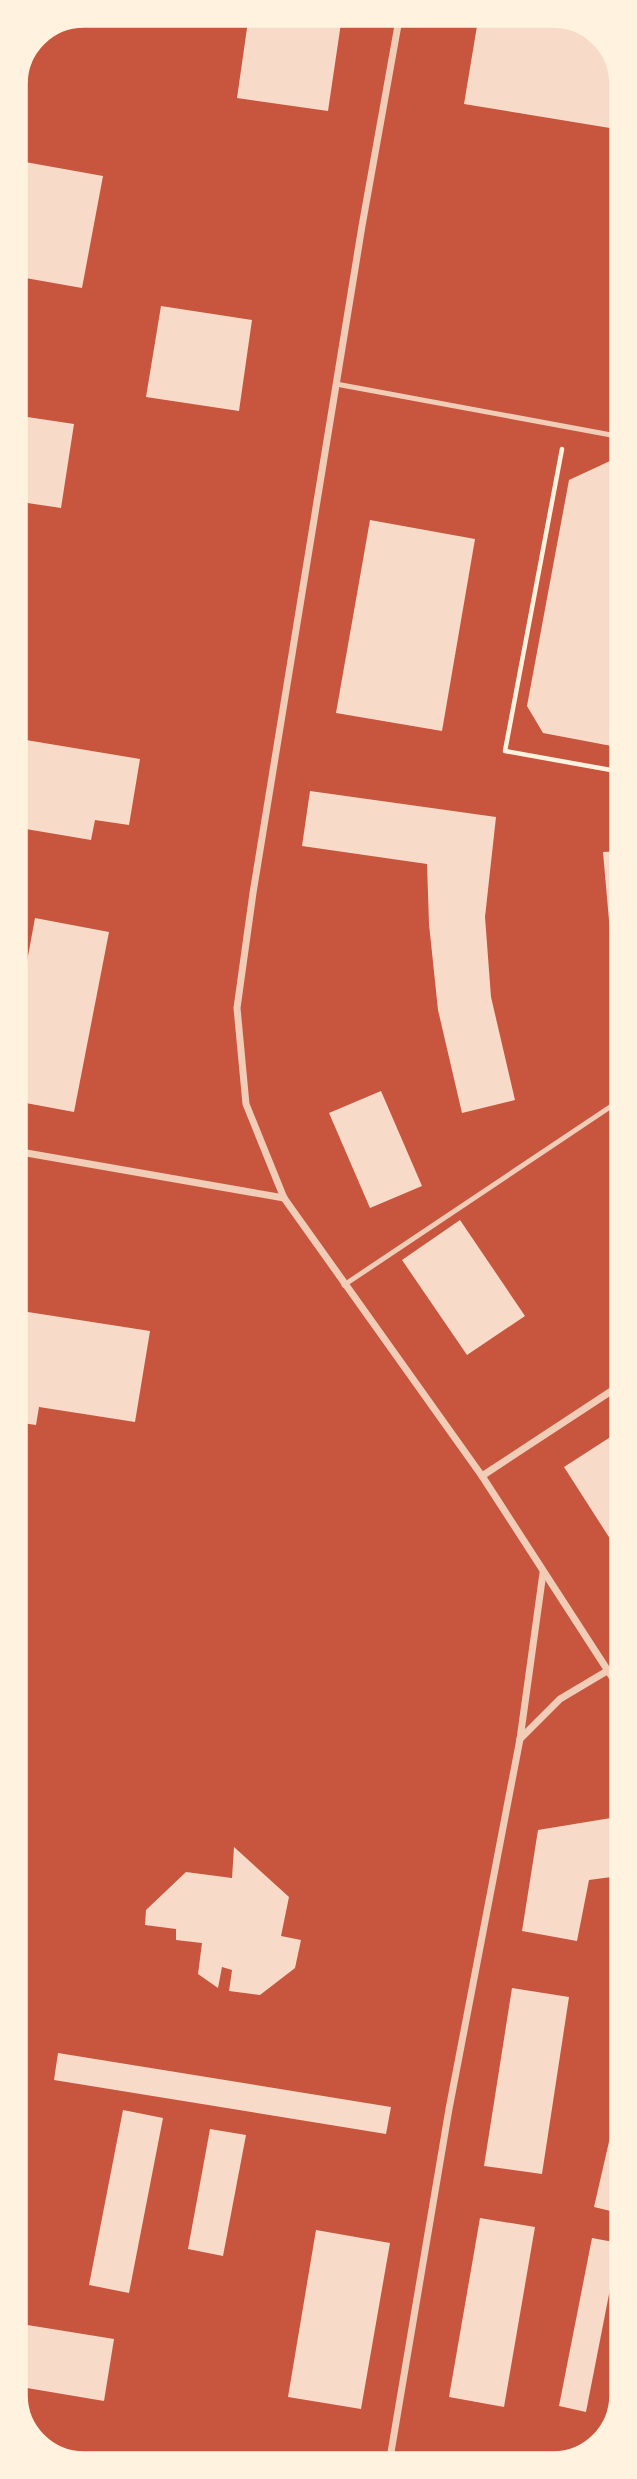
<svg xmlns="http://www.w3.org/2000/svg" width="637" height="2479" font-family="'Roboto Condensed',sans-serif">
<rect width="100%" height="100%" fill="#c8553d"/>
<g fill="#f7dbc8">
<polygon points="249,14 316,14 315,20 341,23 328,111 237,98"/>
<polygon points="479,14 561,15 599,32 622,71 622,130 464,104"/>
<polygon points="14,160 103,176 82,288 14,276"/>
<polygon points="161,306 252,320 239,411 146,397"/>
<polygon points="14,415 74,424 61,508 14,501"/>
<polygon points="610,461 622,463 622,607 620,617 622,621 622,748 543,733 527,706 569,480"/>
<polygon points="370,520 475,539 442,731 336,713"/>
<polygon points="20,739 140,759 129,825 95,820 91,840 14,827 14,768"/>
<polygon points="310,791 496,817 485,917 491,997 515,1100 462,1113 438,1010 429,924 427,864 302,846"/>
<polygon points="622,851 622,1022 618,1023 603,852"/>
<polygon points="35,918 109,932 74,1112 15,1101 15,1027"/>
<polygon points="381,1091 422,1186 370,1208 329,1113"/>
<polygon points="460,1220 525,1316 467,1355 402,1260"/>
<polygon points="15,1310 150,1331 135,1422 39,1407 36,1425 15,1422"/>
<polygon points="612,1436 622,1453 623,1559 564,1467"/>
<polygon points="623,1816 623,1882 619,1876 589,1880 577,1941 522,1931 538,1830"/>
<polygon points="234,1847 289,1897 281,1936 301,1940 295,1968 260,1995 229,1991 232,1970 222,1967 218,1988 198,1974 202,1943 176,1940 176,1929 145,1925 146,1910 186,1872 232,1878"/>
<polygon points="512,1988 569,1997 542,2174 484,2166"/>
<polygon points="58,2053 391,2107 386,2134 54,2080"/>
<polygon points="123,2110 163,2118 129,2293 89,2285"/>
<polygon points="210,2129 246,2135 223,2256 188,2249"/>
<polygon points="611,2133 623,2135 623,2214 594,2207"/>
<polygon points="480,2218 535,2227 504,2407 449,2397"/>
<polygon points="316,2230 390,2243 361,2409 288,2397"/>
<polygon points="592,2238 619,2243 586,2412 559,2406"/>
<polygon points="15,2323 114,2339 104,2401 15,2386"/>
</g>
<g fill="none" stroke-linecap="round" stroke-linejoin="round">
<polyline stroke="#fff3e0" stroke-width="4.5" points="562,449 505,751 622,772"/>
<g stroke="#f1ccb7" stroke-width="5">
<polyline points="336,384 622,437"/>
<polyline points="344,1285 622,1099"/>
</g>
<g stroke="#f1ccb7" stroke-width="7">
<polyline points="400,14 362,226 253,893 237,1008 246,1104 284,1198 482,1476 623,1694"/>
<polyline points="15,1151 284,1198"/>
<polyline points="482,1476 622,1384"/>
<polyline points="520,1739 560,1699 607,1671"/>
<polyline points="389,2464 449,2109 520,1739 543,1573"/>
</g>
</g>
<path d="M0 0H637V2479H0ZM84 26H553A58 58 0 0 1 611 84V2395A58 58 0 0 1 553 2453H84A58 58 0 0 1 26 2395V84A58 58 0 0 1 84 26Z" fill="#fff3e0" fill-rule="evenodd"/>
<path fill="none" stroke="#fff3e0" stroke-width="3.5" d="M84 26H553A58 58 0 0 1 611 84V2395A58 58 0 0 1 553 2453H84A58 58 0 0 1 26 2395V84A58 58 0 0 1 84 26Z"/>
</svg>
